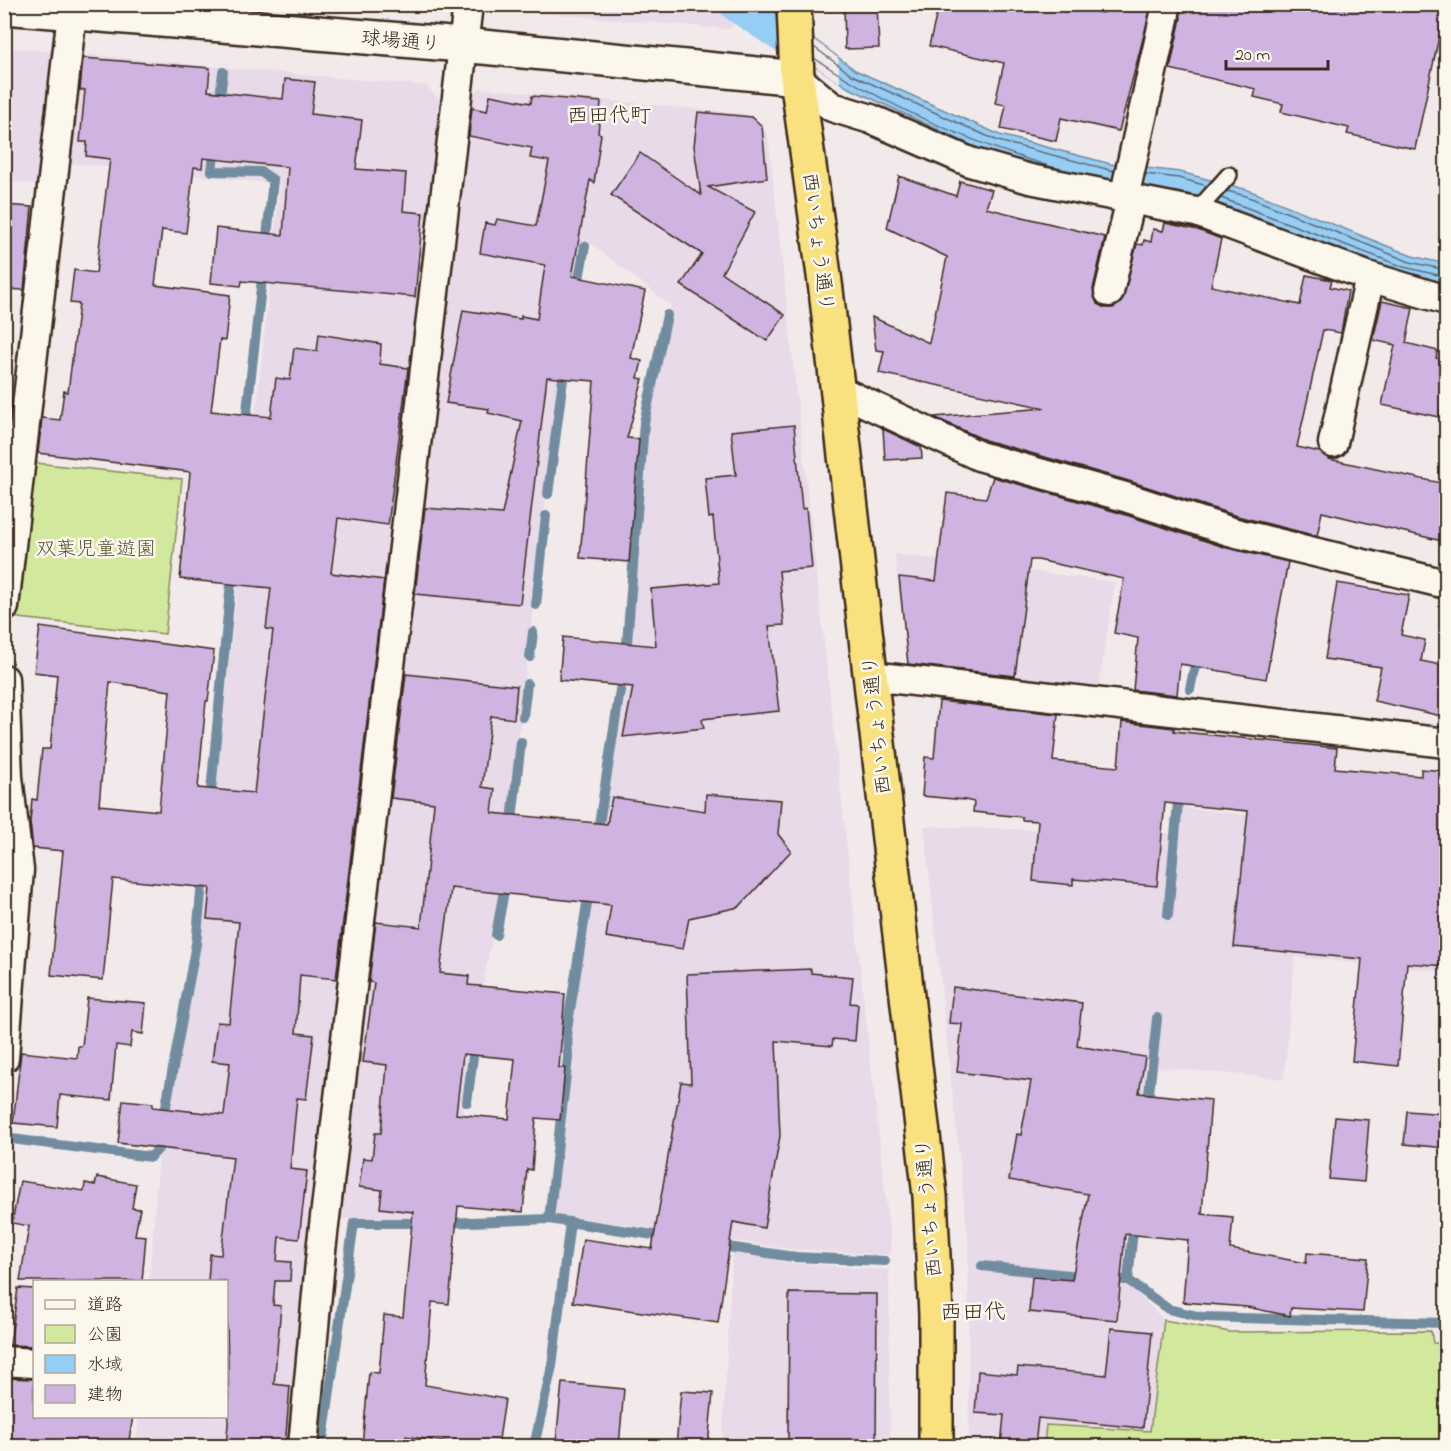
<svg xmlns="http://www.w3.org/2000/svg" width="1451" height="1451" font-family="'Indie Flower','Klee One',sans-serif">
<rect width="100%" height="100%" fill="#f2eaea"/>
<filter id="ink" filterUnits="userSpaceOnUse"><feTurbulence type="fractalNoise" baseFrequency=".0167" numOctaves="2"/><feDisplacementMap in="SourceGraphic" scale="12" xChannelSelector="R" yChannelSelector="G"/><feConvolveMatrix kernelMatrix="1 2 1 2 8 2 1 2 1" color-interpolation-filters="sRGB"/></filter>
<g filter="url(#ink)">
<g fill="#e8dae8">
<polygon points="727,4 745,15 728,29 497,9 492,5"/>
<polygon points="4,47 427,86 443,104 288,1446 136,1446 139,1417 226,1416 226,1282 149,1281 158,1166 199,949 280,184 49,161 46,186 5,181"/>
<polygon points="480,88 746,114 768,134 892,1255 790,1249 553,1214 571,1057 570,1028 633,632 646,424 671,306 584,238 555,420 500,897 474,1031 448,1220 337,1219 464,104"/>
<polygon points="895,554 1115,582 1095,709 909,688"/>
<polygon points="1177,807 1446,837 1446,972 1295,957 1284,1079 1155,1067 1130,1286 1164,1320 1150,1432 1046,1425 1044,1446 969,1446 968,1240 924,826 1173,834"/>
<polygon points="732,1252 791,1263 889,1270 890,1446 722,1446"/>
</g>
<g fill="#d2e89c" stroke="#86895d" stroke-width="1.5">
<polygon points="27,462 182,479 165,634 10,617"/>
<polygon points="1164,1320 1230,1332 1431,1331 1433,1343 1446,1344 1446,1446 1044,1446 1046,1425 1150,1431"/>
</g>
<polygon fill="#96cdf5" stroke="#728c9f" stroke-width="1.5" points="749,5 769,5 855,70 1000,135 1111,164 1180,172 1248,190 1412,256 1446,264 1446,283 1402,273 1226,206 1175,192 1096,186 992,155 847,87 739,15"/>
<polygon fill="#f2eaea" points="763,5 769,5 838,58 840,83 746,19"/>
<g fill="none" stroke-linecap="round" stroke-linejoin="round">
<g stroke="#5f6b74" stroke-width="1.5">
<polyline points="814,47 852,75 998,141 1114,171"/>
<path d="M814 58C887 107 975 144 1058 169"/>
<polyline points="1145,174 1179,178 1207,186"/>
<polyline points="1227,191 1246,196 1410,262 1446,270"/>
<polyline points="1221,198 1404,267 1446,277"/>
</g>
<g stroke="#728c9f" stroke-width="10">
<polyline points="219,106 223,72"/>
<polyline points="215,145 212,171 261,172 273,180 266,246"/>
<polyline points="577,290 585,246"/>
<polyline points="245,428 263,270"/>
<polyline points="548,494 565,364"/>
<polyline points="536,605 546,516"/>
<polyline points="626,656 644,423 667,315"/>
<polyline points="530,657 533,632"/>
<polyline points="1190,689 1198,652"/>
<polyline points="523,717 527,684"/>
<polyline points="210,801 232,572"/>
<polyline points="511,829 521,742"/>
<polyline points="597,837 623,671"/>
<polyline points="1168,915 1179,791"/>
<polyline points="496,935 506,880"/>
<polyline points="1149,1094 1157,1018"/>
<polyline points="467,1102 475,1042"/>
<polyline points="4,1138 151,1157 158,1149 196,944 203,873"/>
<polyline points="549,1219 568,1058 567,1029 589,891"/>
<polyline points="444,1223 549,1219 667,1237"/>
<polyline points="715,1245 794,1257 885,1261"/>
<polyline points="982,1266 1088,1277"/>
<polyline points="1109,1279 1128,1280 1168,1309 1202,1317 1446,1323"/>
<polyline points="1128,1280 1134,1221"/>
<polyline points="322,1446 354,1223 426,1223"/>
<polyline points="534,1446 552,1366 570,1222"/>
</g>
<polyline stroke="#96cdf5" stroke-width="36" points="737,4 785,36"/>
</g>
<g fill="#cfb4e2" stroke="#3b2a1e" stroke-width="1.5" fill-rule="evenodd">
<polygon points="844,4 877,4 879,48 845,49"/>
<polygon points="939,4 1064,4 1103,13 1106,4 1152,4 1119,131 1061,118 1056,141 1001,129 1006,105 995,103 1004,63 929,46"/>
<polygon points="1178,4 1446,4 1415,149 1347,134 1349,128 1281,112 1283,104 1254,97 1256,89 1170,69 1181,18"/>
<path d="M83 58 210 68 208 91 283 99 285 79 315 82 311 114 362 120 356 169 406 173 403 211 423 213 415 297 242 281 241 286 211 283 216 228 283 235 288 167 203 158 202 168 194 167 186 233 162 230 155 285 230 295 225 341 220 340 211 411 271 417 276 378 290 380 294 348 317 351 319 334 381 344 380 364 408 368 388 525 338 518 331 573 384 580 336 979 300 975 296 1033 314 1035 306 1099 297 1098 290 1169 307 1171 299 1239 279 1237 277 1261 291 1262 290 1281H275L273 1305 281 1306 274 1384 290 1386 285 1446H226L229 1413 226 1281H208L210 1254 221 1255 233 1157 118 1143 123 1100 153 1103V1107L224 1115 230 1063 212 1061 217 1022 229 1023 239 922 207 919 210 888 113 879 103 980 51 975 63 851 33 848 30 822 32 799 37 800 42 749H50L57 675 34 672 40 627 214 651 208 701H206L198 788 254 793 273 630 266 629 271 588 180 579 190 472 38 453 42 418 60 420 64 391 68 392 79 304 70 303 74 270 96 273 110 159 86 156 87 142H80L85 90H80ZM110 682 170 691 159 811 99 805Z"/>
<polygon points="490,95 531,103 532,96 601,102 598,133 601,134 594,183 590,180 572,276 645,291 631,358 642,361 638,378 643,379 627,438 639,439 629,562 580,558 594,381 547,377 520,604 415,594 425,508 502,514 522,421 488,413 489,409 446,403 463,310 521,319 521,316 537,319 545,265 480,253 485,223 495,225 497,219 536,226 549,161 530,158 532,148 469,136 472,108 487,111"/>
<polygon points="698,112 752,117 762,126 767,178 708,187 755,212 722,273 785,315 767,341 681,285 702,254 611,195 640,153 701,195 694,146"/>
<polygon points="899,176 956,196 960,181 992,190 986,208 1105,237 1093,289 1097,304 1105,308 1113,308 1121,303 1137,244 1143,245 1144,240 1151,242 1153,229 1163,231 1165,223 1198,230 1221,239 1211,286 1300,305 1306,275 1332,280 1330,287 1348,291 1341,333 1323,330 1297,447 1320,452 1329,459 1446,484 1446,542 1322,512 1317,536 1237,516 1129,481 985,440 934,417 1045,408 879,373 884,351 876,350 872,317 929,343 947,257 887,228"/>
<polygon points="4,205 32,207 24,290 4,289"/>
<polygon points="1382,301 1413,308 1406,343 1438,351 1436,358 1446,360 1446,384 1439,417 1382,405 1395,345 1373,340"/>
<polygon points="794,425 802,509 806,508 812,568 779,571 784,625 769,626 779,711 702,719 704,728 623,737 633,687 559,680 563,637 656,646 651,589 719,583 713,517 709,518 705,478 736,475 731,431"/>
<polygon points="883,429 921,447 922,458 885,460"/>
<polygon points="993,477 1120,513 1227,548 1288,562 1266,679 1180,664 1177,695 1133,690 1138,638 1114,633 1124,579 1038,560 1030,560 1015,676 908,664 899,577 936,581 947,493 986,498"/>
<polygon points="1337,583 1409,595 1401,635 1425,640 1421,661 1446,666 1446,717 1374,701 1381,667 1325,659"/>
<path d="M406 674 517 686 514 719 491 716 482 787 495 789 492 813 607 824 612 797 705 811 706 794 781 800 778 834 791 851 739 907 689 918 683 949 606 937 611 905 451 888 440 973 469 976 468 985 565 994 559 1068H565L560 1120 536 1118 532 1170 527 1169 523 1212 458 1206 449 1304 432 1302 425 1385 505 1399 498 1446H471L406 1436 405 1446H362L369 1372 379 1373 384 1315 403 1317 413 1212 380 1208 382 1190 359 1187 363 1158 372 1159 375 1133H381L387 1065 363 1062 374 983 369 982 376 922 421 927 434 803 391 798ZM463 1054 515 1059 509 1119 456 1114Z"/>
<polygon points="939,701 1058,714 1053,761 1118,767 1122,722 1174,728 1174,731 1337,748 1335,768 1421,776 1421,769 1446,771 1446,966 1407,963 1398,1066 1352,1061 1362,959 1234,947 1248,811 1165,803 1157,886 1073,879 1073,885 1033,881 1038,821 1022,820 1022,817 973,812 974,802 965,800 922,796 925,757 934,758"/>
<polygon points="811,969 811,973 853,977 850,1003 858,1004 855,1041 833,1039 832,1046 776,1041 780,1136 764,1228 733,1222 718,1323 573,1302 583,1239 652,1249 681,1082 691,1083 687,974"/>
<polygon points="953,987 1082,1003 1077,1046 1145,1057 1139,1093 1211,1100 1202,1214 1233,1217 1230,1249 1306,1263 1307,1253 1368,1258 1363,1312 1291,1308 1290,1316 1247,1307 1183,1302 1188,1240 1125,1234 1117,1320 1029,1312 1032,1277 1072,1280 1088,1194 1009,1180 1017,1134 1021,1135 1031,1081 957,1072 962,1024 949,1023"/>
<polygon points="87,998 146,1003 143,1034 132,1032 130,1047 116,1045 111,1100 60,1095 57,1127 13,1123 21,1052 77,1058 78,1046 82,1046"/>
<polygon points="1407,1111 1446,1114 1446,1148 1404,1144"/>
<polygon points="1335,1117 1369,1120 1364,1182 1329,1179"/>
<polygon points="97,1177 136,1184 132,1208 140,1209 135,1235 146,1236 142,1281 20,1281 29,1226 12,1223 20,1181 84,1191 85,1183 95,1185"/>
<polygon points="18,1288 34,1289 34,1346 10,1345"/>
<polygon points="789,1293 877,1294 876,1446 788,1446"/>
<polygon points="1111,1328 1152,1332 1143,1428 1038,1418 1035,1446 1001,1446 1004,1415 975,1413 978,1371 1017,1375 1018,1367 1106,1375"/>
<polygon points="5,1378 34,1379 34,1416 133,1416 128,1446 4,1446"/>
<polygon points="562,1383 624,1389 619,1446 556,1442"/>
<polygon points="681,1391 713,1393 708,1446 676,1446"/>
</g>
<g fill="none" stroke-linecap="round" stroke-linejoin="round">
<g stroke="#3b2a1e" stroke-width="20">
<polyline id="service" points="1196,212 1229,175"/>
</g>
<g stroke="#3b2a1e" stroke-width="33">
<g id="minor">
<polyline points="797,78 832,107 871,119 970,162 1030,179 1196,212 1370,277 1446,300"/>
<polyline points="1124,198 1165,14"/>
<polyline points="1109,292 1131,199"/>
<polyline points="836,389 979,456 1125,497 1232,532 1446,584"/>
<polyline points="1333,443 1370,277"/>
<polyline points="4,607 72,13"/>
<polyline points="871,676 1446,743"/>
<polyline points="4,679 8,777 19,870 4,1058"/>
<polyline points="4,1361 34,1363"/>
<polyline points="303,1446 321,1251 468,4"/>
</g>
</g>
<g stroke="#3b2a1e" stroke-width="38">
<polyline id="tertiary" points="4,7 462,45 797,78"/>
</g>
<g stroke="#3b2a1e" stroke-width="38">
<polyline id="trunk" points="794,4 797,78 826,290 930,1196 936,1315 936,1446"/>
</g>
<use href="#service" stroke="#fbf7ec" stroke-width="15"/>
<use href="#minor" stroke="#fbf7ec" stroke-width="28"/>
<use href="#tertiary" stroke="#fbf7ec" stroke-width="33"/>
<use href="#trunk" stroke="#fae180" stroke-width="33"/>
</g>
</g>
<g text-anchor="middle" stroke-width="5" stroke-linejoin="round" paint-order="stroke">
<g font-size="20" fill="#3b2a1e" stroke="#fbf7ec">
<text transform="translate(401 40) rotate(5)" y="7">球場通り</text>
<text transform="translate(819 242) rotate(83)" y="7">西いちょう通り</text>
<text transform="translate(876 725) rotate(-96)" y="7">西いちょう通り</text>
<text transform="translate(928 1208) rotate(-95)" y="7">西いちょう通り</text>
</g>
<g font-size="20" fill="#595037" stroke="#fbf7ec">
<text x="96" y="555">双葉児童遊園</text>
</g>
<g font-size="21" fill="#3b2a1e" stroke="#fbf7ec">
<text x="609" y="122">西田代町</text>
</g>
<g font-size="22" fill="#3b2a1e" stroke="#fbf7ec">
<text x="973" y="1319">西田代</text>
</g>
</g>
<rect width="1451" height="1451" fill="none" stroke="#fbf7ec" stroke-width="24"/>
<rect x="12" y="12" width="1427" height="1427" fill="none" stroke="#3b2a1e" stroke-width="2" filter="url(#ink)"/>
<rect x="33" y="1280" width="195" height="138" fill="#fbf7ec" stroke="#aea59a" stroke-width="1.5"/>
<rect x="45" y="1300" width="30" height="9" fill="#fbf7ec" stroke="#aea59a" stroke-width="1.5"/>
<text x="87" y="1310" font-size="18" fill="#3b2a1e">道路</text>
<rect x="45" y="1325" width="30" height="18" fill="#d2e89c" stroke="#aea59a" stroke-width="1.5"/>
<text x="87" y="1340" font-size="18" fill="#3b2a1e">公園</text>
<rect x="45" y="1355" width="30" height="18" fill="#96cdf5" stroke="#aea59a" stroke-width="1.5"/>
<text x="87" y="1370" font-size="18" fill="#3b2a1e">水域</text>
<rect x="45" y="1385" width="30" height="18" fill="#cfb4e2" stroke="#aea59a" stroke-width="1.5"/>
<text x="87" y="1400" font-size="18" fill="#3b2a1e">建物</text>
<path d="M1226 60v9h102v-9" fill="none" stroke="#3b2a1e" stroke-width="3"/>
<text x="1235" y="60" font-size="18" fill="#3b2a1e" stroke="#fbf7ec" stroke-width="4.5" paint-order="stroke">20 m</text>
</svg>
